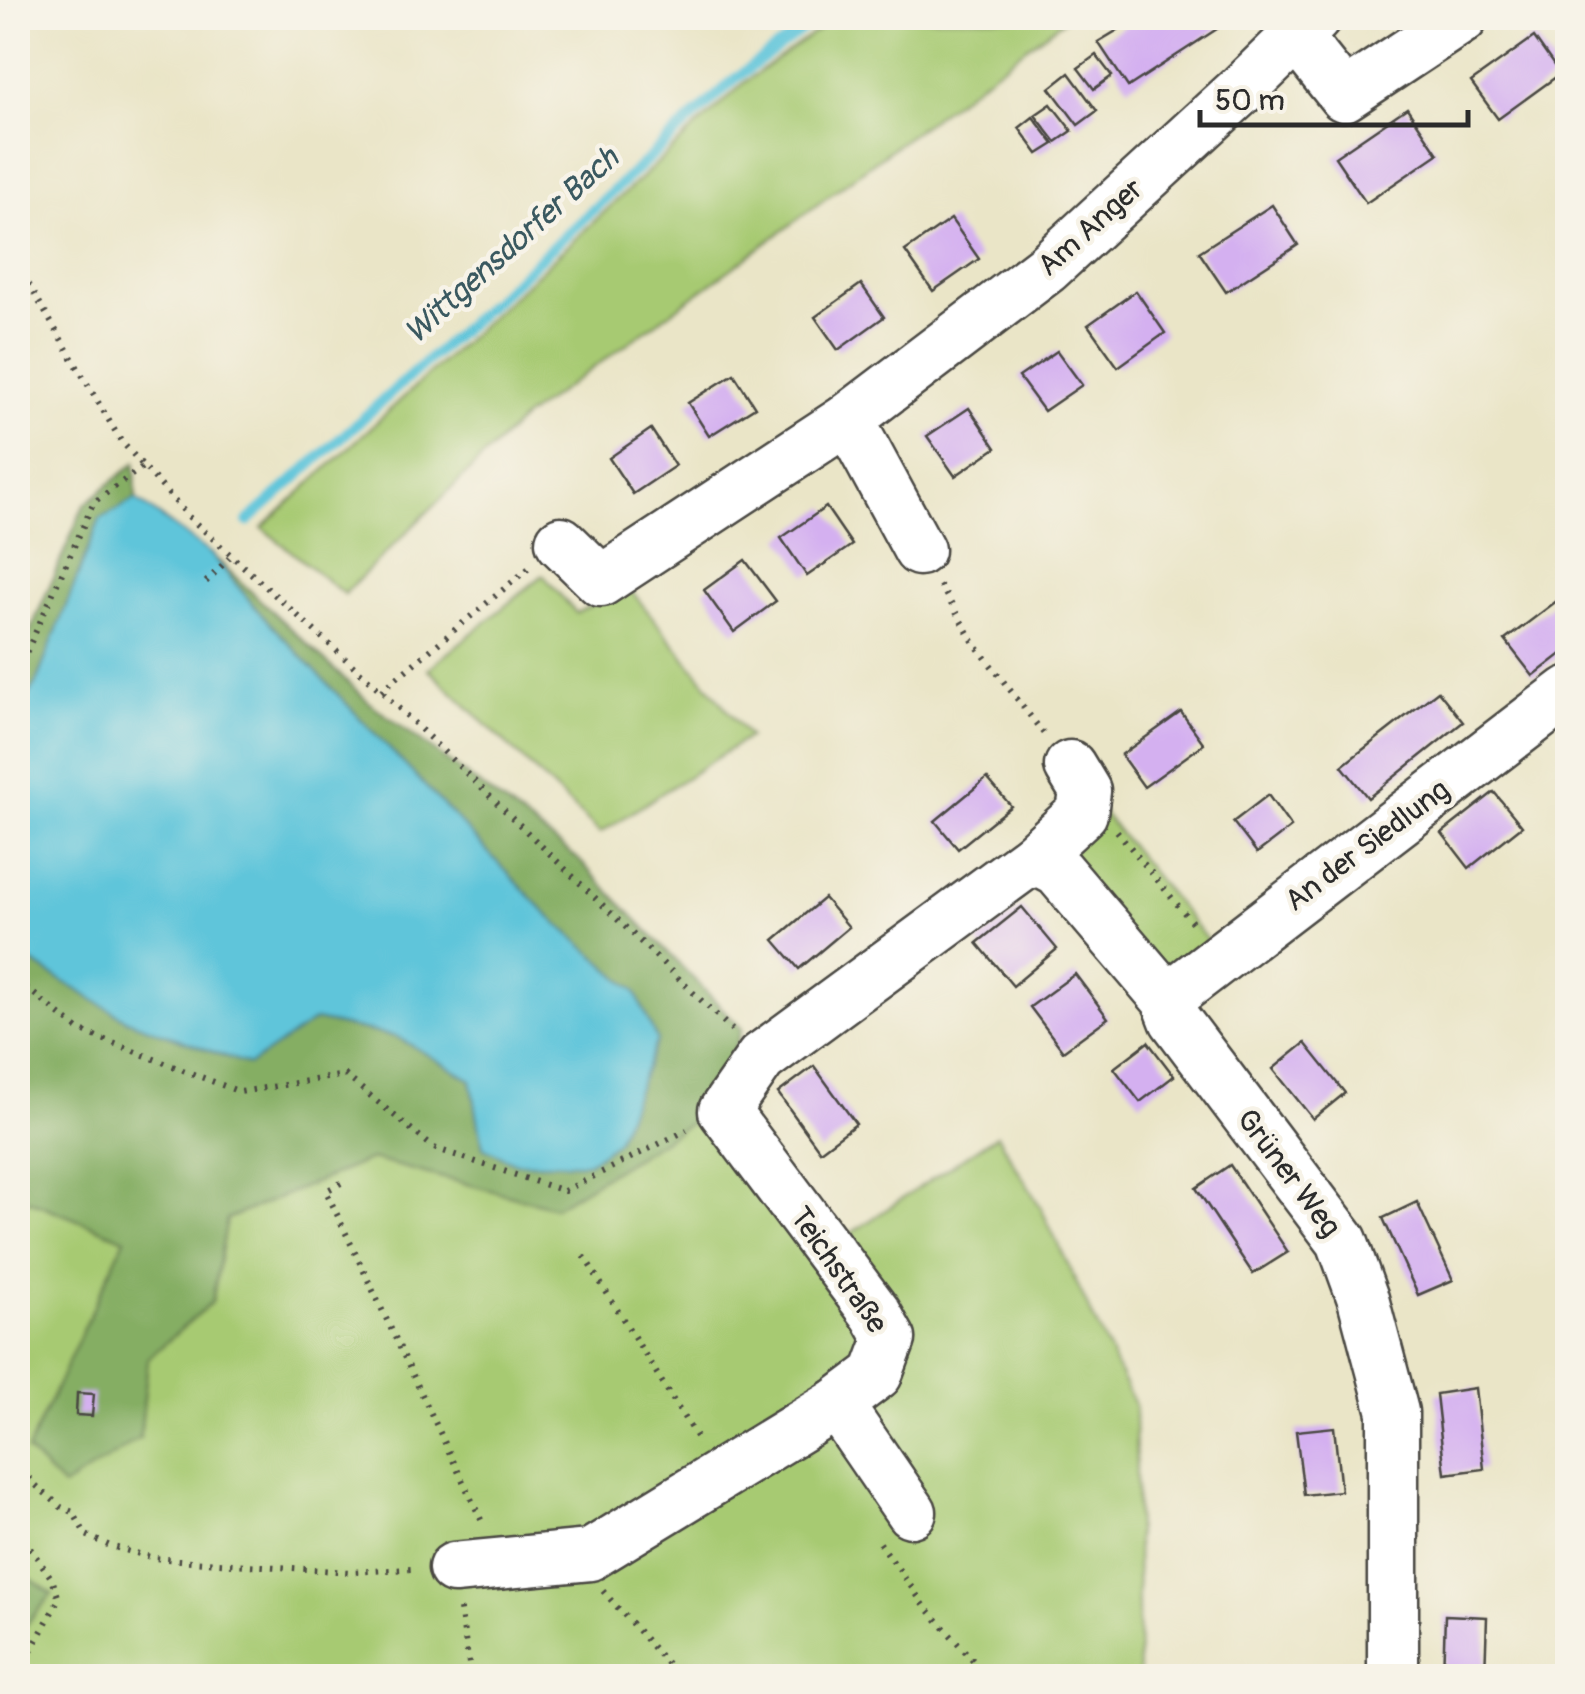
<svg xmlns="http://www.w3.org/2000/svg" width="1585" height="1694" font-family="Pangolin,sans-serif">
<rect width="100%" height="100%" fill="#f7f3e8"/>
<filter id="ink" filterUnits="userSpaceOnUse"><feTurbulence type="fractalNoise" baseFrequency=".01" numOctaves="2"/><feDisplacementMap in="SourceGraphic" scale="20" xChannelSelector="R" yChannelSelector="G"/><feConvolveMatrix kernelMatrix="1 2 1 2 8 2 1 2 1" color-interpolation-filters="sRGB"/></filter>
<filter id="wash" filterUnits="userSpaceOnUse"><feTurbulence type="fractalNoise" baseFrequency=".0048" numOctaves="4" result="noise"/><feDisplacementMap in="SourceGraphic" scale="40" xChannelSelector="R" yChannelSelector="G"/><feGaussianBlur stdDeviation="2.25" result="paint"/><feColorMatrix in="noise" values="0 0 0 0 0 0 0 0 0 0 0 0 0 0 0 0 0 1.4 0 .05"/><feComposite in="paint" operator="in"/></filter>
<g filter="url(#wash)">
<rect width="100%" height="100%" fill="#eae5c7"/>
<g fill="#a7ca72" stroke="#697a4e" stroke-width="2.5">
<polygon points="835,18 1066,18 738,264 522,419 344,594 262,528 745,82"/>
<polygon points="543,575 576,613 629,588 749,737 600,833 428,669"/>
<polygon points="1085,791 1221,957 1167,999 1058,871"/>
<polygon points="713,1109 829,1248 997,1135 1040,1206 1135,1406 1139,1676 18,1676 18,1634 52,1594 18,1570 18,1196 126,1238 27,1451 140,1438 148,1358 212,1302 227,1219 371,1159 555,1207"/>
</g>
<g fill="#85ae64" stroke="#586c48" stroke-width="2.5">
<polygon points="135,463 136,499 100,519 35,686 18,708 18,660 84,505"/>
<polygon points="211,554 370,703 577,858 742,1029 713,1109 555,1207 371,1159 227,1219 212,1302 148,1358 140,1438 63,1487 27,1451 125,1239 18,1196 18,954 127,1020 315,1020 397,1037 471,1080 483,1146 635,992 548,915 260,613"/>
<polygon points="18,1570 52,1594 18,1634"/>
</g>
<polygon fill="#5ec5da" stroke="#447882" stroke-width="2.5" points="136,499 211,554 260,613 548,915 635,991 657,1040 617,1141 588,1163 516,1163 483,1147 471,1080 397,1037 315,1020 249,1065 127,1020 18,954 18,708 35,685 100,519"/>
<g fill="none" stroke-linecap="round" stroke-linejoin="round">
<polyline stroke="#5ec5da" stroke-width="11" points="248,521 485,309 736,78 818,18"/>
</g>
<g id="blocks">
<g fill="#d4b0f0">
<polygon points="1138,18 1213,18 1220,27 1128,87 1098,42"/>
<polygon points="1534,37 1560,74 1498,119 1471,82"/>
<polygon points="1096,55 1112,76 1094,89 1078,68"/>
<polygon points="1069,73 1097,111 1078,125 1050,88"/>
<polygon points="1051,104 1072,131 1056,142 1035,115"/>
<polygon points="1407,108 1438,154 1366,203 1335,157"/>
<polygon points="1033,117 1054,144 1038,154 1019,128"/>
<polygon points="1272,205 1298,245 1226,292 1199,252"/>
<polygon points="951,219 979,259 933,291 905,251"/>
<polygon points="861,284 884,317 838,350 815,317"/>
<polygon points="1136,291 1165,333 1118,367 1088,325"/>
<polygon points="1057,351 1082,385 1044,411 1019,377"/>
<polygon points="734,374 755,407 709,436 688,403"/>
<polygon points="969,408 996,448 955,476 927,436"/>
<polygon points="651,429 675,466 633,494 609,458"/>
<polygon points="826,507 852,545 807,576 781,538"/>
<polygon points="745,560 776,601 734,632 704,590"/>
<polygon points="1562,597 1568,605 1568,649 1533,676 1505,640"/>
<polygon points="1438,691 1463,722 1368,798 1342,766"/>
<polygon points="1181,712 1204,744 1144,787 1121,755"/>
<polygon points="987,778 1011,806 958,849 935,821"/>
<polygon points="1494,792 1522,826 1469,868 1442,833"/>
<polygon points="1268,795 1291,827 1257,853 1233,822"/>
<polygon points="824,898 849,927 799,969 774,940"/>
<polygon points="1022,907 1057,949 1013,986 977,943"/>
<polygon points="1075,974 1108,1018 1063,1051 1030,1007"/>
<polygon points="1148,1042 1174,1076 1140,1102 1114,1068"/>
<polygon points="1305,1043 1345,1093 1313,1119 1273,1069"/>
<polygon points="814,1066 856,1124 820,1151 778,1093"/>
<polygon points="1230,1165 1288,1252 1253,1274 1196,1188"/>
<polygon points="1417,1202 1453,1280 1418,1295 1383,1218"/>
<polygon points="1475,1388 1484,1469 1445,1474 1436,1394"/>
<polygon points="77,1393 94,1394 92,1416 76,1415"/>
<polygon points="1334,1427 1341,1491 1304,1495 1296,1431"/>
<polygon points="1445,1615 1487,1617 1485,1676 1443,1676"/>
</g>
</g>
</g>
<g filter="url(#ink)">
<use href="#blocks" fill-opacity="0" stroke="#484742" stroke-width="2.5"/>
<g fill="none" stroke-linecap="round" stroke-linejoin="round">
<g stroke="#484742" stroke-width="55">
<g id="minor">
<polyline points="1296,36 1344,96 1462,18"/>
<polyline points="848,419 919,550"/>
<polyline points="561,542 601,581 848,419 1047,268 1243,88 1315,18"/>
<polyline points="1033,858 1058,871 1167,999 1175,1020 1342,1241 1363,1299 1393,1412 1393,1676"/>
<polyline points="1167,999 1568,692"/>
<polyline points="837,1404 911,1512"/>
<polyline points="454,1568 590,1555 837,1404 877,1374 890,1339 876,1314 724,1111 761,1058 1033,858 1082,813 1085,791 1070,766"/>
</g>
</g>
<g stroke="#484742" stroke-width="6" stroke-dasharray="2.5 8" stroke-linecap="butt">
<polyline points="18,266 121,441 190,518 381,691 732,1030"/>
<polyline points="206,582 231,556"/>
<polyline points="940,585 974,643 1044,734"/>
<polyline points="18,671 94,502 144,466"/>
<polyline points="381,691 529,568"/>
<polyline points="1117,831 1195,926"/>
<polyline points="18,981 79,1030 240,1092 345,1075 434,1148 564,1191 687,1130"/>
<polyline points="341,1183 326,1191 484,1526"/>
<polyline points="584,1256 698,1440"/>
<polyline points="18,1460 32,1482 61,1507 73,1512 86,1535 110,1546 154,1558 204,1562 350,1572 412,1569"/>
<polyline points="18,1531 52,1579 59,1599 32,1649 18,1666"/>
<polyline points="880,1543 924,1605 987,1676"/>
<polyline points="603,1591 678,1676"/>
<polyline points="460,1609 471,1676"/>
</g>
<use href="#minor" stroke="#fff" stroke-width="50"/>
</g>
</g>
<g text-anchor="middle" stroke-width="9" stroke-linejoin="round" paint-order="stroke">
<g font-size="30" fill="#2b2b2b" stroke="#f7f3e8">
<text transform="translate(1090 227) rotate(-42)" y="10">Am Anger</text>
<text transform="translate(1367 845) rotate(-37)" y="10">An der Siedlung</text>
<text transform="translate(1289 1173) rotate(53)" y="10">Grüner Weg</text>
<text transform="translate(839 1270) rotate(55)" y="10">Teichstraße</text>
</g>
<g font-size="32" font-style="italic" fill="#3a5960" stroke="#f7f3e8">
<text transform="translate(511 245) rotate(-42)" y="11">Wittgensdorfer Bach</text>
</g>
</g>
<rect width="1585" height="1694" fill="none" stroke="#f7f3e8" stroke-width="60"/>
<path d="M1200 110v15h268v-15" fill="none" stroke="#2b2b2b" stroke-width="5"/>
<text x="1215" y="110" font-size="30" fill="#2b2b2b" stroke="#f7f3e8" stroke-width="8" paint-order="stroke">50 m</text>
</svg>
